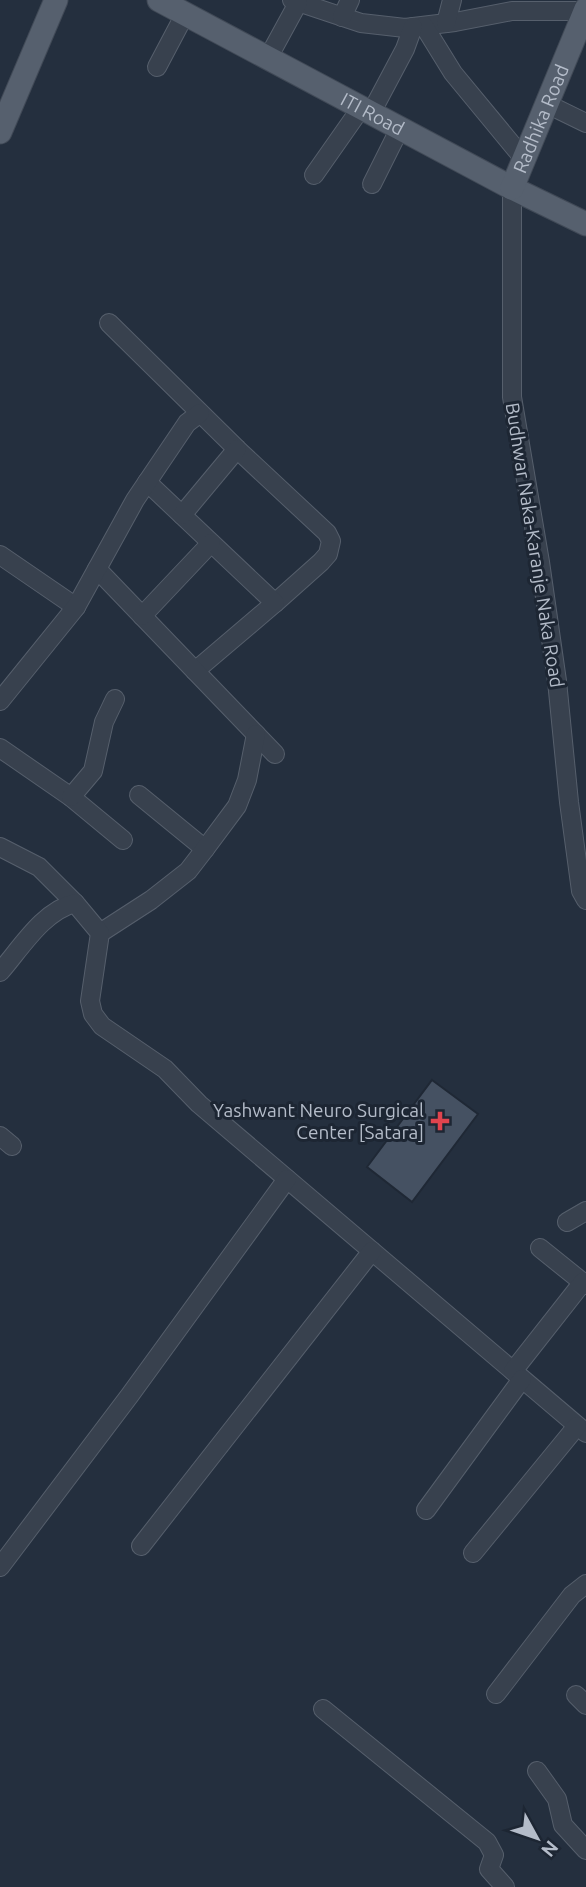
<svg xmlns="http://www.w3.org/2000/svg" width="586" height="1887" font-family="Ubuntu,sans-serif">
<rect width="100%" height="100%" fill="#242f3e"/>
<polygon fill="#455162" stroke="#1f2835" stroke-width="2" points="432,1080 478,1114 412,1202 367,1167"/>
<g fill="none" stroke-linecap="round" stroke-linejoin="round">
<g stroke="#565f6c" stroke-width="20">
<g id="minor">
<polyline points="292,0 361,23 405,28 455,22 512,11 586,11"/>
<polyline points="342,17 350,0"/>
<polyline points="446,23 452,0"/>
<polyline points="424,26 453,73 524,159"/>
<polyline points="268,58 298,3"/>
<polyline points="157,67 185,14"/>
<polyline points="547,104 586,123"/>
<polyline points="371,113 405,49 413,27"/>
<polyline points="314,175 361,108"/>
<polyline points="372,184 400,128"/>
<polyline points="512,188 512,397 540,562 557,681 569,802 581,891 586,900"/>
<polyline points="109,323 237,449 327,533 331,541 328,554 321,562 275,603"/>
<polyline points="147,482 275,603 195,671"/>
<polyline points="182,515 237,449"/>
<polyline points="0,555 76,607"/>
<polyline points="97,569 275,754"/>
<polyline points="142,616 211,543"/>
<polyline points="0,701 76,607 135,500 187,423 200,413"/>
<polyline points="0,748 71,797 123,840"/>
<polyline points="139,795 205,849"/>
<polyline points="71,797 93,771 104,722 115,699"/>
<polyline points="0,847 39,867 75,903"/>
<polyline points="100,933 151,900 188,871 205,849 237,806 247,780 256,734"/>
<path d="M0 972C21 948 43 911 75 903L100 933 90 1001 93 1014 102 1026 165 1069 199 1104 586 1433"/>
<polyline points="0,1136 12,1146"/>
<polyline points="567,1222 586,1211"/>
<polyline points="540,1248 586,1285"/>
<polyline points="513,1371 583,1282"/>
<polyline points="426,1510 522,1379"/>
<polyline points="141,1546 372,1251"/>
<polyline points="473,1553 577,1426"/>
<polyline points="0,1567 130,1395 287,1179"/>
<polyline points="496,1694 572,1595 586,1584"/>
<polyline points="576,1695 586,1705"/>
<polyline points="323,1709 487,1842 494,1855 489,1869 505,1887"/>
<polyline points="537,1771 557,1799 563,1825 586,1850"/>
</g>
</g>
<g stroke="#414a57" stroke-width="25">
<g id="major">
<path id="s1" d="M159 0 512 188 586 224"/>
<polyline points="0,132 56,0"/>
<path id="s2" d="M512 188 586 9"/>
</g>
</g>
<use href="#minor" stroke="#38414e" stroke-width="18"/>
<use href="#major" stroke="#56606e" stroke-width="23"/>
</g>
<path fill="#e0444e" stroke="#1d2633" stroke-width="2.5" d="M436.5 1110.5h7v7h7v7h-7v7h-7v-7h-7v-7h7z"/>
<g text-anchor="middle" stroke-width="6" stroke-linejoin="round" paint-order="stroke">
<g font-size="19" fill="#b4bcc9" stroke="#1d2633">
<text dy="7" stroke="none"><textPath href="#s1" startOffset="242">ITI Road</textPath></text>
<text dy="7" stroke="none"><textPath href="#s2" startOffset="75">Radhika Road</textPath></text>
<text transform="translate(535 545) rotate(81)" y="7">Budhwar Naka-Karanje Naka Road</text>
</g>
<g font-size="19" fill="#b4bcc9" stroke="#1d2633" text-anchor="end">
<text x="424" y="1117">Yashwant Neuro Surgical<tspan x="424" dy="22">Center [Satara]</tspan></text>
</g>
</g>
<g transform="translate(537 1838) rotate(130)" stroke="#1d2633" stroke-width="5" paint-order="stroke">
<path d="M0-5L12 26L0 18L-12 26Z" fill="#b4bcc9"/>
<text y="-10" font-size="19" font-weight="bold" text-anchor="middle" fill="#b4bcc9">N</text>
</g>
</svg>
